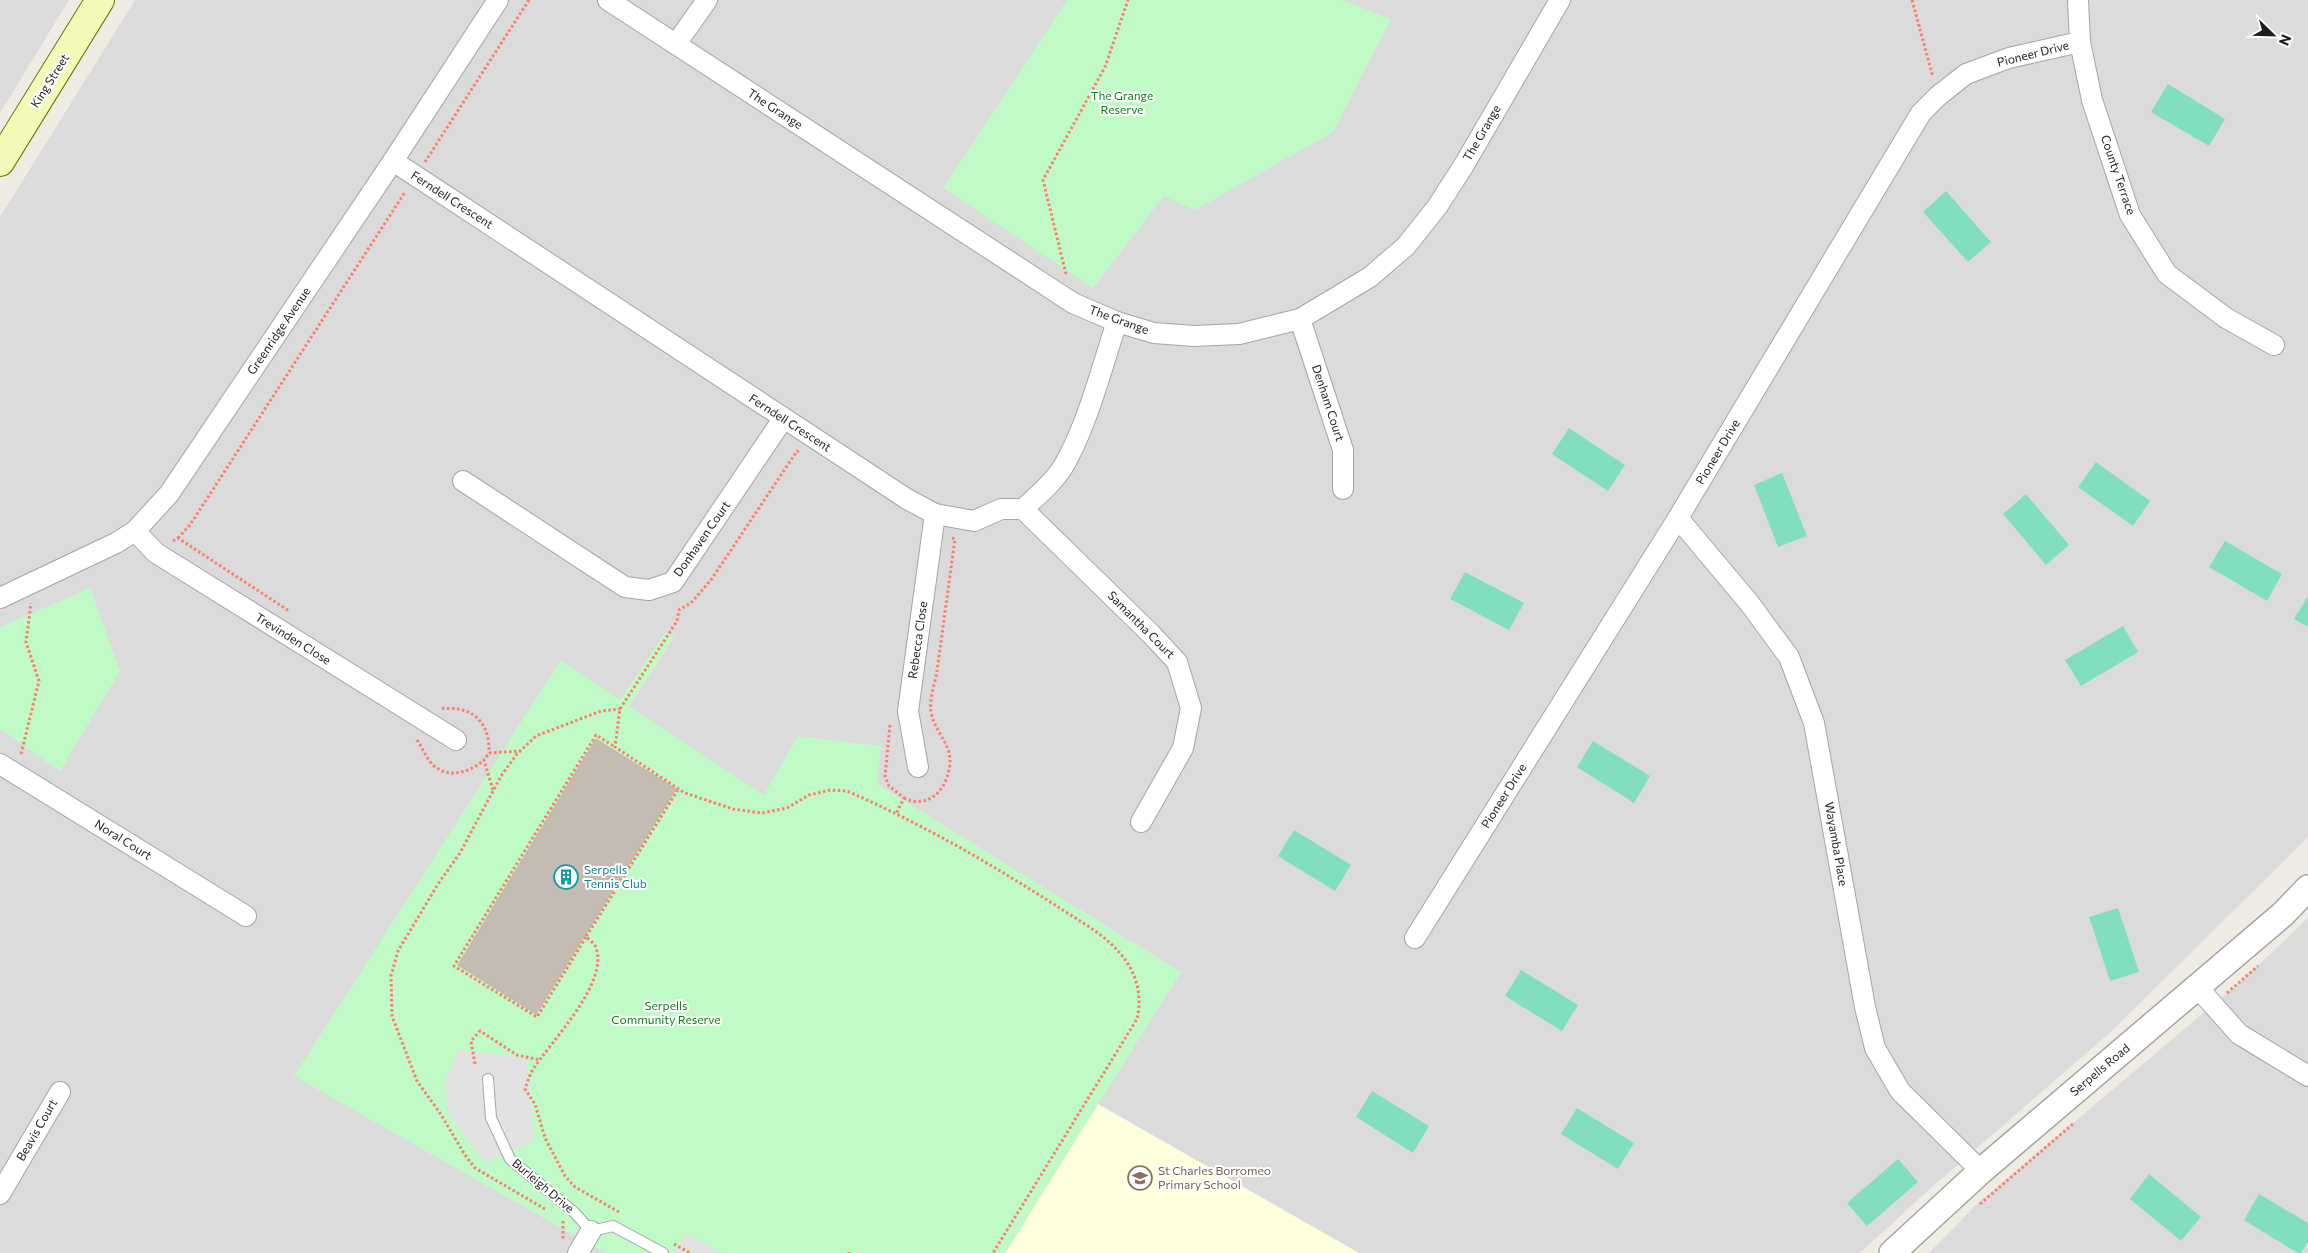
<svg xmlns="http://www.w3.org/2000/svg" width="2308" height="1253" font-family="Commissioner,sans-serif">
<rect width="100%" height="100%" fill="#efece4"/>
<g fill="#dcdbdb">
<polygon points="0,0 69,0 0,113"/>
<polygon points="135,0 2308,0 2308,837 2114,1029 1923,1195 1860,1253 0,1253 0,217"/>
<polygon points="2308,918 2308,1253 1929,1253 1977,1204 2245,978"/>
</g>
<polygon fill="#fdffdd" points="1098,1104 1359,1253 1005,1253"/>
<g fill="#c0fac7">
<polygon points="1067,0 1342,0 1391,19 1333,132 1195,210 1164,196 1093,288 943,188"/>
<polygon points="90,588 120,671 60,771 0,729 0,627"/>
<polygon points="666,632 674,637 629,706 764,795 798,736 881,746 877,784 1181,972 1005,1253 605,1253 294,1076 561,660 620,700"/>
</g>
<g fill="#81dfbf">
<polygon points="2168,84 2225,119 2209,146 2151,112"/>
<polygon points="1946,191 1991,242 1968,262 1923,212"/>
<polygon points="1569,428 1625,465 1608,491 1552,454"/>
<polygon points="2096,462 2150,501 2133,526 2078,487"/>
<polygon points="1782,473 1807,536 1778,547 1754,485"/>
<polygon points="2026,494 2069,545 2046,565 2003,514"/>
<polygon points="2225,541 2282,574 2267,601 2209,567"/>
<polygon points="1465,572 1524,603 1509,630 1450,599"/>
<polygon points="2308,596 2308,627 2294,619"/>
<polygon points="2123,626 2138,652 2081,686 2065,660"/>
<polygon points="1593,741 1650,776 1634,803 1577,767"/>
<polygon points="1294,830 1351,865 1335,891 1278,856"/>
<polygon points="2118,908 2139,972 2110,981 2089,917"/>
<polygon points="1521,970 1578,1005 1562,1031 1505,996"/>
<polygon points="1372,1091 1429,1126 1413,1153 1356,1117"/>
<polygon points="1577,1108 1634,1143 1618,1169 1561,1134"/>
<polygon points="1898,1159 1918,1182 1867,1226 1847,1203"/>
<polygon points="2149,1174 2201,1217 2181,1241 2130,1199"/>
<polygon points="2259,1194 2308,1223 2308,1242 2301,1253 2298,1253 2244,1220"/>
</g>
<g fill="#e2e2e2">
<polygon points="459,1050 527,1058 534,1140 486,1163 448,1114 445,1081"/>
<polygon points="686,1233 721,1253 674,1253"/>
</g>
<polygon fill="#c4bcb3" stroke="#c1b3a6" points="596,739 676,789 536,1014 458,965"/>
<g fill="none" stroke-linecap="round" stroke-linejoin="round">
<g stroke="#a5a5a5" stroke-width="12">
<polyline id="service" points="488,1079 491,1118 510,1159 574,1212 591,1231 613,1226 663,1253"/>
</g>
<g stroke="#a5a5a5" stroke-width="22">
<g id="minor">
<polyline points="608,0 1073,303 1117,322 1154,333 1194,336 1239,334 1300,319 1370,277 1406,246 1437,207 1464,165 1560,0"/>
<polyline points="2078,0 2080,42 2092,100 2130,215 2167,274 2226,318 2274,345"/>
<polyline points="676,44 707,0"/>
<path d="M393 161 907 499 935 514 974 521 1001 509H1023C1037 496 1053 483 1063 467 1088 424 1101 369 1117 322"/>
<polyline points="1300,319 1343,450 1343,489"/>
<polyline points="463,481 625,587 649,590 673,582 783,419"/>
<polyline points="1023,509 1151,634 1177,662 1191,708 1183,748 1141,822"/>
<polyline points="1678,518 1750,604 1789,657 1814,723 1865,1007 1875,1048 1900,1091 1981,1171"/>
<polyline points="135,531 156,553 456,740"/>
<polyline points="0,598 116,543 135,531 169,494 393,161 498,0"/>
<polyline points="0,764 246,916"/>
<polyline points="918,767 908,711 935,514"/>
<polyline points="1415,938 1678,518 1921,113 1938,96 1966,74 2009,58 2080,42"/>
<polyline points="2198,988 2239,1034 2308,1076"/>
<polyline points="0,1194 60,1092"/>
<polyline points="578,1253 591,1231"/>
</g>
</g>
<g stroke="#a5a5a5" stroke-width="28">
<polyline id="tertiary" points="1892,1253 1981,1171 2283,914 2308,888"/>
</g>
<g stroke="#647604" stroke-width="30">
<polyline id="secondary" points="0,162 100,0"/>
</g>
<g stroke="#fb7f69" stroke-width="3" stroke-dasharray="2.5 2.5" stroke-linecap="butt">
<polyline points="1912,0 1933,77"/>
<polyline points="425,162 529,0"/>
<polyline points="1066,274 1043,180 1105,67 1128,0"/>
<path d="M799 452 797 451 711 580 691 603 679 610 677 621 620 709 615 747 685 793 733 809 762 813 787 808 809 795 830 790 847 791C920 823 988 862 1055 905 1079 921 1109 936 1126 961 1138 978 1142 999 1137 1019L993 1253"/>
<polyline points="178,538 190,525 405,192"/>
<polyline points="173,541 178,538 289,611"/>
<path d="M442 708C447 709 453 708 458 709 481 713 490 731 489 753"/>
<polyline points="890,725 885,776 889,786 904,798 896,814"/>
<path d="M417 740C423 748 426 759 434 766 450 779 470 772 484 760"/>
<polyline points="21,754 39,681 26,642 31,603"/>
<polyline points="493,790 484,760 489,753 520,751"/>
<path d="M904 798C921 807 939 798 946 780 959 746 937 740 931 712 929 700 935 683 937 671 943 627 949 583 955 539L952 538"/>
<polyline points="586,937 537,1017 454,966 596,735 615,747"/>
<polyline points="2227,993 2258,966"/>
<polyline points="475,1064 471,1041 480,1031 517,1055 540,1060"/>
<polyline points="1980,1204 2074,1123"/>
<polyline points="545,1209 475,1168 465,1155 440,1113 417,1081 392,1016 391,976 398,951 438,884 460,853 501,776 517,754 536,736 601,711 620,709"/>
<path d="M619 1212 575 1187 565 1176 545 1138 535 1104 525 1089C527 1083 529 1077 532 1071 550 1042 609 984 596 948 595 944 590 940 586 937L679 788"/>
<polyline points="563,1221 563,1239"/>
<polyline points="674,1244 690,1253"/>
<polyline points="849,1252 849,1253"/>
</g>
<use href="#service" stroke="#fff" stroke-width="10"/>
<use href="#minor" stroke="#fff" stroke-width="20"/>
<use href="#tertiary" stroke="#fff" stroke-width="25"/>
<use href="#secondary" stroke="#f3fab7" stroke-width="28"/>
</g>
<defs>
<g id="building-ring" transform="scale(1.25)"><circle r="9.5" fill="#fff" stroke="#0f9aa8" stroke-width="1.5"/><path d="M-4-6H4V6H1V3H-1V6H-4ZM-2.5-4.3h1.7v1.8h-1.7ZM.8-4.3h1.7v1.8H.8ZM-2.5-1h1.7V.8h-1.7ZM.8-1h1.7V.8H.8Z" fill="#0f9aa8"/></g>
<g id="school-ring" transform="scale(1.25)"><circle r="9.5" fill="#fff" stroke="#8d6e63" stroke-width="1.5"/><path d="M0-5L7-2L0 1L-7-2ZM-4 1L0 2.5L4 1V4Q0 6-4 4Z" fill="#8d6e63"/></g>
</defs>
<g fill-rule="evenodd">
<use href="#building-ring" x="566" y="877"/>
<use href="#school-ring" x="1140" y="1178"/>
</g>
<g text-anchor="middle" stroke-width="4" stroke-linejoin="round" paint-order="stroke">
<g font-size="12" fill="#1e1e1e" stroke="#fff">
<text transform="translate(2033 54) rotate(-14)" y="4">Pioneer Drive</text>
<text transform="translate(50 81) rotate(-58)" y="4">King Street</text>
<text transform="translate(775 109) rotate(33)" y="4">The Grange</text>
<text transform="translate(1482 133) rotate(-60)" y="4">The Grange</text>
<text transform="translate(2118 175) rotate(71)" y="4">County Terrace</text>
<text transform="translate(452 200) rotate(33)" y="4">Ferndell Crescent</text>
<text transform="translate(1119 320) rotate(20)" y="4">The Grange</text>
<text transform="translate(279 331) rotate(-56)" y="4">Greenridge Avenue</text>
<text transform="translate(1328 403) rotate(72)" y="4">Denham Court</text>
<text transform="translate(790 423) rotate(33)" y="4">Ferndell Crescent</text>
<text transform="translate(1718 452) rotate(-59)" y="4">Pioneer Drive</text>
<text transform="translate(702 539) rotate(-55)" y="4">Donhaven Court</text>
<text transform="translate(1141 625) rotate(45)" y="4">Samantha Court</text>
<text transform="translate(293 639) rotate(32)" y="4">Trevinden Close</text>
<text transform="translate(918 640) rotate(-82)" y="4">Rebecca Close</text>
<text transform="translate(1504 796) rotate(-58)" y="4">Pioneer Drive</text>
<text transform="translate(123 840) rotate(32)" y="4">Noral Court</text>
<text transform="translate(1836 844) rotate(80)" y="4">Wayamba Place</text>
<text transform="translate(2100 1070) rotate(-40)" y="4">Serpells Road</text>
<text transform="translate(37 1130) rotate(-60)" y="4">Beavis Court</text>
<text transform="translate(543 1186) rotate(40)" y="4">Burleigh Drive</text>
</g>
<g font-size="12" fill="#0a7d19" stroke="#fff">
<text x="1122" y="100">The Grange<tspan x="1122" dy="14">Reserve</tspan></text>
<text x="666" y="1010">Serpells<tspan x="666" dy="14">Community Reserve</tspan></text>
</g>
<g font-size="12" fill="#0d838f" stroke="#fff" text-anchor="start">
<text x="584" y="874">Serpells<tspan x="584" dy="14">Tennis Club</tspan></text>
</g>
<g font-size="12" fill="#785e54" stroke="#fff" text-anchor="start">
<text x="1158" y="1175">St Charles Borromeo<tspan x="1158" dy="14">Primary School</tspan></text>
</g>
</g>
<g transform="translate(2273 35) rotate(113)" stroke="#ffffff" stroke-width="4" paint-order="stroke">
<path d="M0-4L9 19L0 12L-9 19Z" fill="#1e1e1e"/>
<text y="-8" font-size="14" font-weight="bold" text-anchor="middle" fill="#1e1e1e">N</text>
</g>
</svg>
